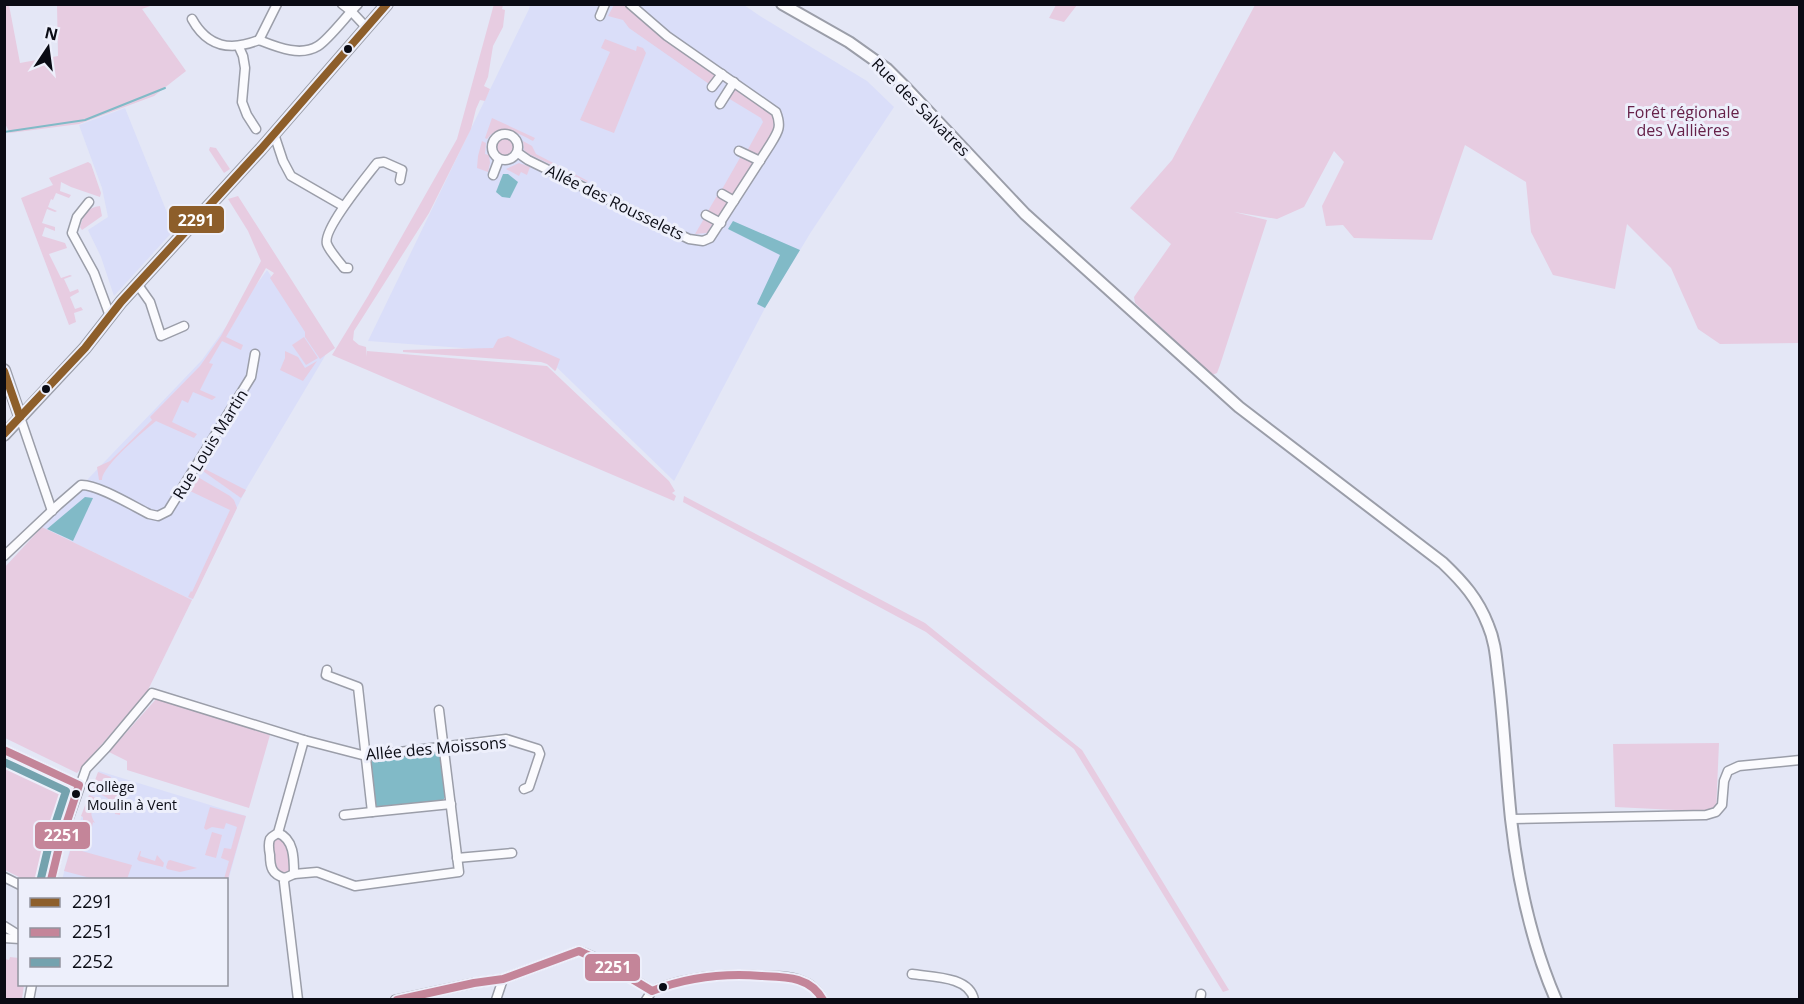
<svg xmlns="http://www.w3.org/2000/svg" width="1804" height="1004" font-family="'Open Sans',sans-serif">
<rect width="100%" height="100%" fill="#e4e7f6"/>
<g fill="#dadef9">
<polygon points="530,5 744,5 760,16 867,81 894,107 811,232 765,308 674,481 543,354 368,341 529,9"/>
<polygon points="125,108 174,230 114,296 101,257 88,230 108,217 102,188 79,125"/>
<polygon points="267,270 325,356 246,489 192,600 42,527 202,360"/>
<polygon points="99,771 246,816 227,885 226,880 62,880 71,845"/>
</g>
<g fill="#e7cce1">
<polygon points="494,4 503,5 502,9 505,10 503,27 493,46 488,77 484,86 490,89 485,101 480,100 476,109 471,129 429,213 354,331 353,340 359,345 366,347 367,357 367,351 547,366 669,481 675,491 672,493 676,496 674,501 332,355 368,296 457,139"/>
<polygon points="4,5 9,5 20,63 58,56 57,5 153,5 142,9 186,71 154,96 79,124 10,133 4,122"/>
<polygon points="614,5 626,5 632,11 714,72 715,75 709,84 629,28 623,20 608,16"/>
<polygon points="1056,5 1056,4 1077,5 1064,22 1049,18"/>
<polygon points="1255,5 1799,5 1799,343 1720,344 1698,329 1671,268 1627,224 1615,289 1553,275 1531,232 1526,182 1465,145 1432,240 1354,238 1343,225 1326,226 1322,206 1344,162 1334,151 1304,207 1277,219 1234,212 1267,220 1220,365 1217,373 1212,375 1135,303 1134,297 1171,244 1130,208 1172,160"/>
<polygon points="605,39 636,51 637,46 643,48 646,53 614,133 580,120 610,52 601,48"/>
<path d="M735 87 771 111C780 128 766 142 757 156L747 151 763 122 761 118 728 98Z"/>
<path d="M492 118 535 138 533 141C518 133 500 122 487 139L485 138Z"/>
<circle cx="505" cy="148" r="9"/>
<polygon points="482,141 486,143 485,154 489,155 490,163 488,172 477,168 478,156"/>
<polygon points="523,141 532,146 536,154 588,181 587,182 527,153 524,150"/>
<polygon points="210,147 216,148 230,169 224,173 209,150"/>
<polygon points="741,156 751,162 752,164 734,194 729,194 721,191"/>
<polygon points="88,162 91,164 101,193 100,197 71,187 61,182 60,191 71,195 69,198 56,193 53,200 51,199 48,207 57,211 55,212 47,209 42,223 55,227 55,231 45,227 42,236 65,243 67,248 49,254 61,278 70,275 72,276 64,279 70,292 78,289 79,292 70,297 75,309 81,307 83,310 74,313 76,322 69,325 21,198 53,185 49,178"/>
<polygon points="519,163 530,167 527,175 521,172 519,176 506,169"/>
<polygon points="718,194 730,202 719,217 708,211"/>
<path d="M238 196 335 348 320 359 305 337V332L270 278 274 273 266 268 226 337 243 345 241 350 222 341 209 363 213 364 200 390 216 397 212 400 193 392 188 403 182 400 172 422 197 434 194 438 156 421C145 430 101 467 102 480H99L97 467 110 461 152 420 150 417 200 366 221 336 261 261 248 231 228 199Z"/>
<path d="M100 206 102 216 82 230 80 227C83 216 87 207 100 206Z"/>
<polygon points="705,217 713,223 707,233 695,234"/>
<polygon points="508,336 560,359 556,370 555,371 547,364 541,362 403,352 403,350 493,348 498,339"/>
<polygon points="304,337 318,358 306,365 292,345"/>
<polygon points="285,351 298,357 305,368 317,361 303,381 280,370 285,358"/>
<polygon points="201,467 246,490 241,498 200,469"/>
<polygon points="196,476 230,496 234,500 237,508 193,599 188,597 191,591 192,592 230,510 190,491 192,487 191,486"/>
<polygon points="684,496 925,623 1082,750 1229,990 1223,992 1074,749 926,632 683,502"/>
<polygon points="42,527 192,600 147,692 77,773 5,738 4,568"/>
<polygon points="157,698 270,735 249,808 127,770 127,761 109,752"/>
<polygon points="1719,743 1716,812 1615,807 1613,744"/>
<polygon points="5,758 71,790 68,799 62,797 46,845 40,871 45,873 44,879 23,879 5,870"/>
<path d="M98 772 111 777 110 782 127 785 121 805 120 815 115 814C115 798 104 796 91 791Z"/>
<path d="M89 795 101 800V803H96C90 810 90 815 95 823L93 822 92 827 83 823V817L81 816Z"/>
<polygon points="210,807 246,816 227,882 226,880 224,879 229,861 221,858 224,848 231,849 237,827 226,823 224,829 212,827 206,830 204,828"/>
<path d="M79 824C88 829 88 836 84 846L72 844Z"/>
<polygon points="212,832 222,835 216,858 205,855"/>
<polygon points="278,837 282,837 289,848 290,867 289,870 283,874 276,872 272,842"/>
<polygon points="71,848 132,865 127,879 94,879 64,871"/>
<polygon points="140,851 141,851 140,856 155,861 157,855 164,863 163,867 139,861 137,859"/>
<polygon points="170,860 197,868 180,872 167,869 166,867 168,861"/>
<polygon points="10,957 19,958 20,984 24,985 22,999 5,999 5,959 9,960"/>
</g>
<g fill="#81bac7">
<polygon points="503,174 508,174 518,182 510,198 502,197 496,192"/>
<polygon points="733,221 800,250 765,308 757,304 780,255 728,229"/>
<polygon points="85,497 93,498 73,541 47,529"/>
<polygon points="435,750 440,755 446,795 444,799 440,802 381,809 374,804 370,764 374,758"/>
</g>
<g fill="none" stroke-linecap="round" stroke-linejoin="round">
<polyline stroke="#81bac7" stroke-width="2" points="4,132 85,120 165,88"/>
<g stroke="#9b9ea9" stroke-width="11">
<g id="minor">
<polyline points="342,4 351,11 366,27"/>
<polyline points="600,16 605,4"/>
<path d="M192 19C208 48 231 51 259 40"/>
<path d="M259 40C277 47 300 57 318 46 329 39 347 15 358 4"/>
<polyline points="259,40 277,4"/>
<polyline points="239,47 243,56 245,68 242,102 247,115 256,129"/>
<polyline points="712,87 722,74"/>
<polyline points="720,104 734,82"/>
<circle cx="505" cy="147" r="13"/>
<polyline points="274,134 283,161 291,176 343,206"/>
<polyline points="739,151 760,161"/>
<path d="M518 153 528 160 689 239 703 241 710 238 770 145C778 132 782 127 776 112L667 36 630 4"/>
<polyline points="493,175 499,159"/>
<polyline points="722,194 734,201"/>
<polyline points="89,202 77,217 72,233 94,273 110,316"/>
<polyline points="706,215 721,223"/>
<path d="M348 268H344C339 261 330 252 327 244 322 230 367 176 377 163L384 162 402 170 400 180"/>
<polyline points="138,285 150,302 161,336 184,326"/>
<polyline points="20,417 52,511"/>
<path d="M4 556 58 505 81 485C97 484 133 506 149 514L158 516 168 511 251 377 255 354"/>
<polyline points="327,670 326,675 358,687 372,812 451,804"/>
<polyline points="4,750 79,785"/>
<polyline points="344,815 372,812"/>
<polyline points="1511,819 1706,815 1716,812 1722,805 1724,781 1728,771 1739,766 1800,760"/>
<path d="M278 833C294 839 294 858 294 874"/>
<polyline points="457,858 512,853"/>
<polyline points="4,877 20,885"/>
<path d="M285 878C272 875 270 867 270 855 269 850 268 844 270 839 272 836 275 835 278 833L304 740"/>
<polyline points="51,880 60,843 86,769 106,748 152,693 304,740 366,756 506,739 538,749 540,754 529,787 524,789"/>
<polyline points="4,926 20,936"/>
<polyline points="4,938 20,939"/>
<path d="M912 974C931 977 970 976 974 1000"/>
<path d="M652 991C688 975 727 973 766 976 780 976 794 976 807 983 813 986 820 993 823 1000"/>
<polyline points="29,1000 32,984"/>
<polyline points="298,1000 284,882 285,878 294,874 317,872 355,886 459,872 439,710"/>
<path d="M395 1000 474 983 503 979 579 951C604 960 629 976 652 991"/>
<polyline points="496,1000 503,979"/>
<polyline points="646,1000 652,991"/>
<polyline points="1200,1000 1201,994"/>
</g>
</g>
<g stroke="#9b9ea9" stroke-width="14">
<g id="tertiary">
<path d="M782 4 849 42 887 69 907 89 1025 214 1239 407 1443 563C1463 582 1478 599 1488 625 1495 641 1496 657 1498 674 1504 722 1506 771 1511 819 1518 882 1531 942 1556 1000"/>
<polyline points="4,370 20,417"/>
<polyline points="4,435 85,348 121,302 261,149 387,4"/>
</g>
</g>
<use href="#minor" stroke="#fbfbfe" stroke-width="8"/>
<use href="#tertiary" stroke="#fbfbfe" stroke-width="10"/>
<g stroke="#edeffb" stroke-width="12">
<g id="bus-1">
<polyline points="4,371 20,417"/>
<polyline points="4,434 85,348 121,302 261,149 387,4"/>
</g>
</g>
<g stroke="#edeffb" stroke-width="12">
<g id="bus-2">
<polyline points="4,750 79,785 60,843 51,880"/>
<path d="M397 1000 474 983 503 979 579 951 607 964 652 991C688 977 723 973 761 976 785 977 810 976 823 1000"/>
</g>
</g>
<g stroke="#edeffb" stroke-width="12">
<polyline id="bus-3" points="4,762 66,791 50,840 41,878"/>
</g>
<use href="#bus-1" stroke="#8d5e2a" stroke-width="8"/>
<use href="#bus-2" stroke="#c48599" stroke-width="8"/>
<use href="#bus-3" stroke="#74a2ae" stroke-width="8"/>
</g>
<g fill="#0a0b14" stroke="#edeffb" stroke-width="2">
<circle cx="348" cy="49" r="5"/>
<circle cx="46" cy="389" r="5"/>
<circle cx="76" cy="794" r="5"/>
<circle cx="663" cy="987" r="5"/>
</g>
<g text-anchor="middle" stroke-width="6" stroke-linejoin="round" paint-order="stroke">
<g font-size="14" fill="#0a0b14" stroke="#edeffb" text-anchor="start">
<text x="87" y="792">Collège<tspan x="87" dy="18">Moulin à Vent</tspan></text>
</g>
<g font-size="16" fill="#0a0b14" stroke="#edeffb">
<text transform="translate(921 107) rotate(45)" y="6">Rue des Salvatres</text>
<text transform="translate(615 202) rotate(26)" y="6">Allée des Rousselets</text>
<text transform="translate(210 444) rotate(-58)" y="6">Rue Louis Martin</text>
<text transform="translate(436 748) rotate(-5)" y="6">Allée des Moissons</text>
</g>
<g font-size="16" fill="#662149" stroke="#edeffb">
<text x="1683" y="118">Forêt régionale<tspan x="1683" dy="18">des Vallières</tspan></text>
</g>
</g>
<g stroke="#edeffb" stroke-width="2">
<rect x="168" y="205" width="57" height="29" rx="6" fill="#8d5e2a"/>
<rect x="34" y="821" width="57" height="29" rx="6" fill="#c48599"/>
<rect x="584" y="953" width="57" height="29" rx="6" fill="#c48599"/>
</g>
<g font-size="16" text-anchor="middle" font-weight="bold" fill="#fff">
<text x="196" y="226">2291</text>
<text x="62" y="841">2251</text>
<text x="613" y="973">2251</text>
</g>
<rect width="1804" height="1004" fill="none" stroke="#0a0b14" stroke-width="12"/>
<rect x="18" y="878" width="210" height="108" fill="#edeffb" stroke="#92949f" stroke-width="1.5"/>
<rect x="30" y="898" width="30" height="9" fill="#8d5e2a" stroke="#92949f" stroke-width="1.5"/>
<text x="72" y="908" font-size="18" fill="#0a0b14">2291</text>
<rect x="30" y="928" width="30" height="9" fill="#c48599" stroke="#92949f" stroke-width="1.5"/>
<text x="72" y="938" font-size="18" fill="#0a0b14">2251</text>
<rect x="30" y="958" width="30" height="9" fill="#74a2ae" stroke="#92949f" stroke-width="1.5"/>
<text x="72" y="968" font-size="18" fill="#0a0b14">2252</text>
<g transform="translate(48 48) rotate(13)" stroke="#edeffb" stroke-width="4.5" paint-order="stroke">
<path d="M0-4.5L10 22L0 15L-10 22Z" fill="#0a0b14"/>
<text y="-9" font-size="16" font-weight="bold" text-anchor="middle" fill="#0a0b14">N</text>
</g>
</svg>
